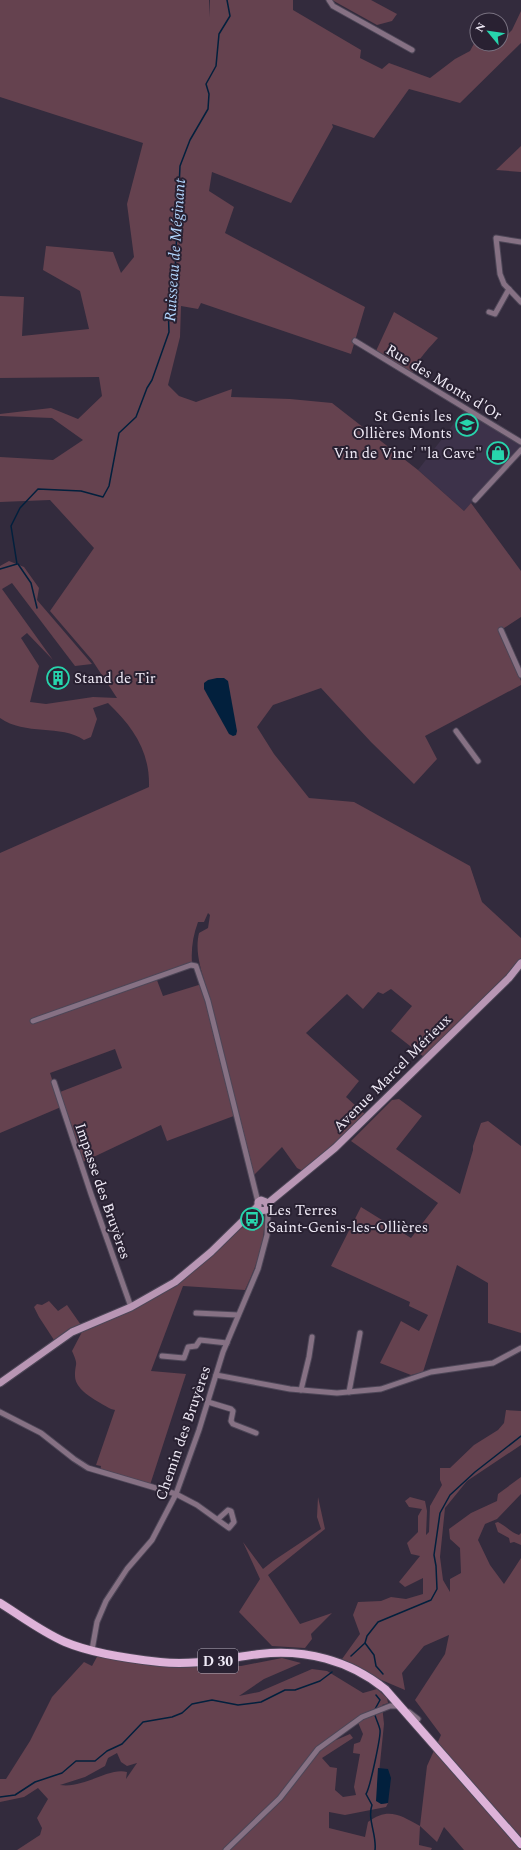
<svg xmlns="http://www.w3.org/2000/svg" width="521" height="1850" font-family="Spectral,serif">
<rect width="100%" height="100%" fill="#332b3d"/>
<polygon fill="#3d324a" points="465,409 521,441 521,450 464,511 418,470"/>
<g fill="#65424f" fill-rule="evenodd">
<path d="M0 0H209L210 17V0H293V10L361 50 360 58 382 69 389 63 430 78 455 59 470 51 476 40 477 44H482L492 50 498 44H501V41L512 30 521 11V43L460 103 409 89 374 138 332 124 333 127 291 203 212 172 209 191 234 207 225 233 365 307 351 354 201 303 198 309 181 306 180 337 168 385 179 396 196 402 232 389 231 397 290 399 332 403 418 470 464 511 471 503 521 571V617L501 630 521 681V685L425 736 437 759 414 784 371 742 321 688 273 705 257 727 274 754 309 798 354 802 470 866 482 902 521 938V958L501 981 424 1057 391 1031 412 1006 391 989 383 994 378 992 363 1009 347 994 306 1033 359 1081 346 1097 366 1115 303 1171 297 1168 282 1147 254 1175 239 1114 167 1141 161 1125 83 1162 60 1092 122 1068 115 1049 50 1073 61 1107 0 1133V853L149 787C150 751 133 727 108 703L93 708 97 719 91 737 84 740C61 724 25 736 0 718V566L9 561 24 567 39 588 37 600 92 664 75 666 12 583 2 589 53 660 27 633 21 638 39 666 30 702 46 704 93 697 117 698 92 660 50 611 94 548 50 500 0 502V457L53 460 83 440 52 418 0 416V414L51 408 78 419 102 396 99 377 0 378V296L24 297 22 336 89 329 80 291 43 270 46 246 113 252 121 273 134 257 127 204 143 143 0 97ZM208 913 210 915 208 928 199 933C195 950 200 967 205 983L163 996 155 975 192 963C191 948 193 936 198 922H204Z"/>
<polygon points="332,0 371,0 397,14 392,21 377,25"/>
<polygon points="521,146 521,172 496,170"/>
<path d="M394 312 438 338C430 347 412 365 412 377L376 351Z"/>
<polygon points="399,1099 422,1116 396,1149 460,1194 473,1150 473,1146 481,1123 488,1121 521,1146 521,1333 488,1323 488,1283 457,1265 423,1372 411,1375 380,1363 401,1321 419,1331 428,1315 409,1306 410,1302 331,1266 361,1207 411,1238 438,1203 351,1141 392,1100"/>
<path d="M259 1215 264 1216C266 1243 256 1266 245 1290L183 1286 151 1371 186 1374 150 1485 100 1471 101 1466 96 1465 115 1410 111 1409C99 1402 75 1391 75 1376 75 1361 79 1367 72 1351L83 1330 155 1297 193 1272 230 1237Z"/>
<polygon points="49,1301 58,1311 67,1305 81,1325 70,1328 54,1340 39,1317 34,1307 37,1304 42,1305"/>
<path d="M506 1410 521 1411V1445L467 1481 445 1508 440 1557 443 1580 450 1592V1579L461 1573 460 1548 450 1539 449 1529 471 1513 497 1501 498 1494 521 1477V1494L497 1519 485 1524 478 1540 490 1565 504 1584 521 1558V1850H464L444 1827 437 1842 420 1826 419 1845 432 1848 431 1850H17L40 1835 42 1828 37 1818 48 1799 38 1788 24 1797 0 1802V1779H6L30 1741 52 1697 84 1662 92 1666 98 1655 163 1666H241L282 1658 301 1663 264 1679 239 1696 259 1692 312 1669 327 1671 363 1693 377 1689 387 1698 388 1703 382 1705 384 1724 378 1783 381 1804 388 1803 386 1807 345 1815 329 1812V1828L365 1837 368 1822C388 1807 400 1815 420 1826L427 1766 441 1735 415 1700 445 1654 449 1635 424 1646 402 1673 405 1690 372 1676 342 1659 360 1634 353 1615 358 1602 381 1601 391 1597 406 1599 423 1594V1578L405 1587 399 1582 420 1556 411 1554 407 1543 418 1532V1516L422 1509 409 1507 405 1501 410 1497 425 1501 427 1511 426 1535 429 1532 430 1506 442 1485 440 1480V1468H450L474 1445 498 1430 504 1423ZM356 1718 363 1734 360 1742 354 1744 353 1753 360 1754 354 1787 356 1795 343 1797 335 1790 337 1768 330 1767 322 1758 353 1738 350 1734 336 1740 335 1734ZM117 1753 121 1762 127 1766 137 1763 126 1779 127 1772C109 1767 83 1789 60 1785L85 1777 105 1766 108 1758Z"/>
<polygon points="318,1497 325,1529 268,1575 300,1624 332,1613 311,1634 312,1639 305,1648 272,1646 239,1612 260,1579 243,1542 263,1569 273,1561 321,1529 317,1517"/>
<path d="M498 1522C506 1526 510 1532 519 1535L521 1533V1545L514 1542 510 1543 509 1538 498 1532 495 1523Z"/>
</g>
<g fill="#02203d">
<polygon points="217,678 224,678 228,681 237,731 236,735 233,736 229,734 204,689 204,683 208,680"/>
<polygon points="378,1768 388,1769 391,1778 388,1803 381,1804 376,1801"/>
</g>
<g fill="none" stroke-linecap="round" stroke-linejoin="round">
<g stroke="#02203d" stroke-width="1.5">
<polyline points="18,564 31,583 37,608"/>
<polyline points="0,569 17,564 11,526 20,508 38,489 81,491 103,497 109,486 119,433 136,417 147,388 152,380 169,332 168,305 174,293 180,166 190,140 208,109 209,94 206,84 216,66 219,34 230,16 227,0"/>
<polyline points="365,1643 374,1655 376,1666 383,1674"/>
<polyline points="351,1656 365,1643 367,1636 378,1622 431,1600 437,1589 436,1566 434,1555 440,1513 450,1495 475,1472 521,1436"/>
<polyline points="0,1797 15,1795 35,1782 62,1773 76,1761 95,1761 107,1751 122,1744 143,1722 172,1717 182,1713 192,1704 212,1700 238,1705 261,1702 285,1690 295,1690 320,1681 332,1672"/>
<path d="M375 1850C377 1835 367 1819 372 1805L366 1794C370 1788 381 1736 380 1730 379 1724 375 1718 374 1711L380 1700 376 1695"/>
</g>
<g stroke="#4d4657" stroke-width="7">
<g id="street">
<polyline points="329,0 333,6 412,50"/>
<polyline points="521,242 496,238 500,274 504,284 521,302"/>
<polyline points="489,312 495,314 509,289"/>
<polyline points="355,341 521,442"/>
<polyline points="475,500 521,450"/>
<polyline points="501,630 521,675"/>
<polyline points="456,731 478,761"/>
<polyline points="33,1021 191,965 196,966 208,1001 258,1202"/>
<polyline points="54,1082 91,1194 131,1307"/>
<polyline points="196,1313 238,1315"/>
<polyline points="162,1356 184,1358 188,1347 196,1346 200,1340 227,1343"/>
<polyline points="216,1375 290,1389 337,1393 381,1389 431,1372 493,1363 521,1348"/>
<polyline points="301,1390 309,1357 312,1337"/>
<polyline points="349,1392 360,1333"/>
<polyline points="208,1402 231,1409 233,1411 231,1421 233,1424 256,1433"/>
<polyline points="0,1412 41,1433 74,1459 88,1468 176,1494 197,1505 229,1528 234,1522 231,1511 228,1510 218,1519"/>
<polyline points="92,1650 97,1622 106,1601 127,1569 152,1540 176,1494 199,1430 223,1352 258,1269 267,1235 268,1215 266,1210"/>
<polyline points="409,1712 418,1719"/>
<polyline points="226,1850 280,1798 318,1749 362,1717 390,1706 399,1706"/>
</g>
</g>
<g stroke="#4d4657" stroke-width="9">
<g id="secondary">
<polyline points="267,1204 335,1148 509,978 521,963"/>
<polyline points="252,1215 259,1211 266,1210 268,1206 266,1202 261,1200 258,1202 258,1210"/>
<polyline points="0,1383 72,1332 131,1307 175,1282 211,1252 257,1207"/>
</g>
</g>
<g stroke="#4d4657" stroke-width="10">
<path id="primary" d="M0 1603C21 1616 42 1632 65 1642 91 1653 132 1659 160 1662 194 1666 227 1658 260 1654 305 1649 349 1660 385 1689L521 1844"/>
</g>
<use href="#street" stroke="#867184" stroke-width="5"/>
<use href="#secondary" stroke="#b896b4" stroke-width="7"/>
<use href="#primary" stroke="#deb3d9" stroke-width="8"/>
</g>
<defs>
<g id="school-ring" transform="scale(1.15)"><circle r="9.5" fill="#292132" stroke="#27d5ad" stroke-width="1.5"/><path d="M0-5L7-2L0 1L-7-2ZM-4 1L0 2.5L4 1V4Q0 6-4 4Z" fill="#27d5ad"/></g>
<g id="shop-ring" transform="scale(1.15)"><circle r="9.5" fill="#292132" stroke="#27d5ad" stroke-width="1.5"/><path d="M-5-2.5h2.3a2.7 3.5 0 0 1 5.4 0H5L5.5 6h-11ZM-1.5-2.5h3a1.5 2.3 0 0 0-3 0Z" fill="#27d5ad"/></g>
<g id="building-ring" transform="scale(1.15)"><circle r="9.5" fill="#292132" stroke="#27d5ad" stroke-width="1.5"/><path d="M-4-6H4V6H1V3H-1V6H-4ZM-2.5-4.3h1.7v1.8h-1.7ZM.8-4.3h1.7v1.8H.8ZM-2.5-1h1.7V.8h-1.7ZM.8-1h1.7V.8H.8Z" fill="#27d5ad"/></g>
<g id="bus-ring" transform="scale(1.15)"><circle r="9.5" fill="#292132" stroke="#27d5ad" stroke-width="1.5"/><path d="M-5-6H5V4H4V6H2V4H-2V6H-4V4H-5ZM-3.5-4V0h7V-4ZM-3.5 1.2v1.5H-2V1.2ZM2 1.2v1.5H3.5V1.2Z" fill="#27d5ad"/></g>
</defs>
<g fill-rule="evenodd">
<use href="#school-ring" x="467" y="425"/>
<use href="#shop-ring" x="498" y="453"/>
<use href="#building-ring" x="58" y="678"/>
<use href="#bus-ring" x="252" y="1219"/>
</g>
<g text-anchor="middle" stroke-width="4" stroke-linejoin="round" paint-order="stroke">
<rect fill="#292132" stroke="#b4aebc" stroke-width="1" x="198" y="1649" width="40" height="24" rx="3"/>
<g font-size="14" font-weight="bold" fill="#f0ebf7">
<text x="218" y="1666">D 30</text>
</g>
<g font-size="15" fill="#f0ebf7" stroke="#292132">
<text transform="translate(444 382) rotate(31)" y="5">Rue des Monts d'Or</text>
<text transform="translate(392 1073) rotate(-45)" y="5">Avenue Marcel Mérieux</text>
<text transform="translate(103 1191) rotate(71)" y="5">Impasse des Bruyères</text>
<text transform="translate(183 1433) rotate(-71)" y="5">Chemin des Bruyères</text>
</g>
<g font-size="15" fill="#f0ebf7" stroke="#292132" text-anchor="end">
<text x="452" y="421">St Genis les<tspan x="452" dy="17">Ollières Monts</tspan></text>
<text x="482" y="458">Vin de Vinc' "la Cave"</text>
<text x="74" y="683" text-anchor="start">Stand de Tir</text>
<text x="268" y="1215" text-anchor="start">Les Terres<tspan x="268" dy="17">Saint-Genis-les-Ollières</tspan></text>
</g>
<g font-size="16" font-style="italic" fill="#b2d6fe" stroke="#292132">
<text transform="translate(174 250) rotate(-86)" y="6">Ruisseau de Méginant</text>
</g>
</g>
<g transform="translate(489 32) rotate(299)"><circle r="19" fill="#292132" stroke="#797281"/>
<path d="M0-3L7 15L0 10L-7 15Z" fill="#27d5ad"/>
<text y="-6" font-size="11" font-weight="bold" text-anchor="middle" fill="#f0ebf7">N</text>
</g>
</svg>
